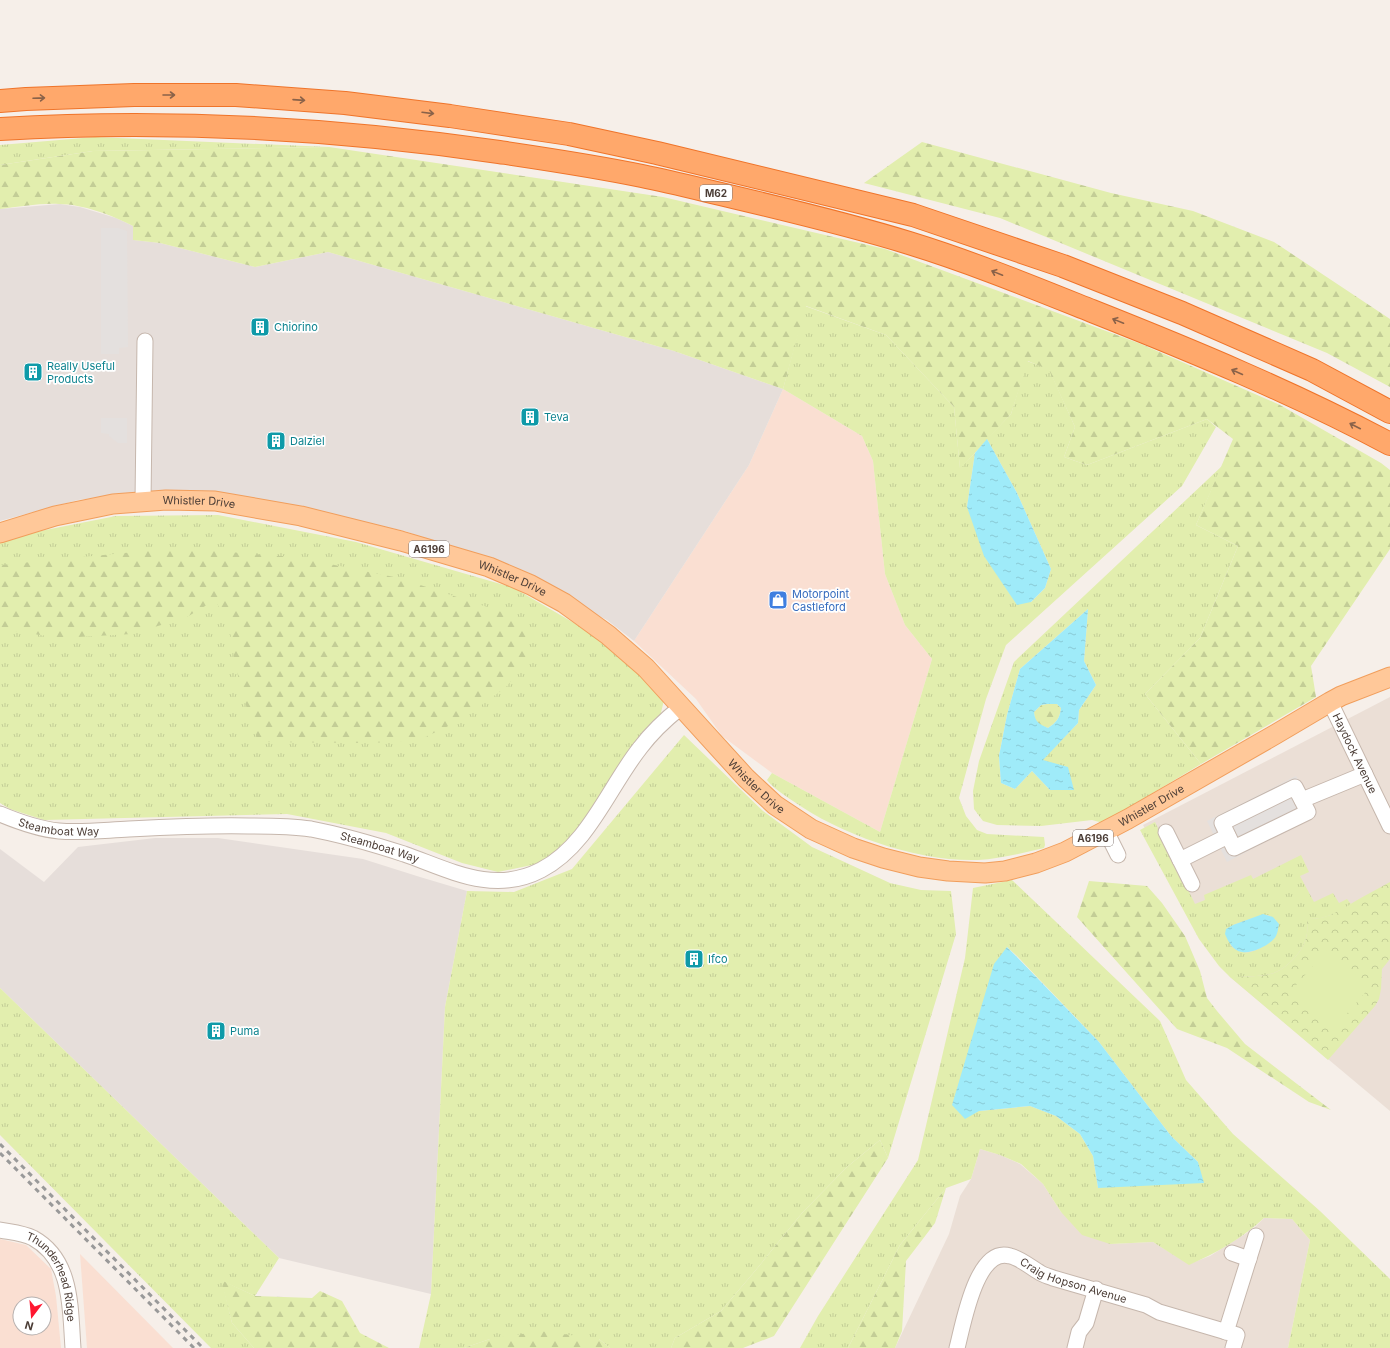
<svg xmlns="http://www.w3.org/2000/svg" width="1390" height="1348" font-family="Inter,sans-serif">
<defs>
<pattern id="grass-tufts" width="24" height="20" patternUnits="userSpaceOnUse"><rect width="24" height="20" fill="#e2eeae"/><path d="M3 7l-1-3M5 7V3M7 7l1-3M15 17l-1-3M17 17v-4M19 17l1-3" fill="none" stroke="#c3cd96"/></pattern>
<pattern id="forest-firs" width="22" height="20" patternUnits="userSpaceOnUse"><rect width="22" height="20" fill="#e2eeae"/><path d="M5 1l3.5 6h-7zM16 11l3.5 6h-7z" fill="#c3cd96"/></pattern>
<pattern id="park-crowns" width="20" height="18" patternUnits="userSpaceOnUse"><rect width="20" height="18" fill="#e2eeae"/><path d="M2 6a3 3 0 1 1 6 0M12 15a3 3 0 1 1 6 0" fill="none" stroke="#c3cd96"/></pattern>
<pattern id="water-ripples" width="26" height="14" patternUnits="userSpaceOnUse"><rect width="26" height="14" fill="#9febf9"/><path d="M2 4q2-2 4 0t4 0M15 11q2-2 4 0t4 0" fill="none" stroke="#8acad6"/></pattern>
</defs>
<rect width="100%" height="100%" fill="#f6efe9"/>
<g fill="#ebdfd6">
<polygon points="1390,697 1390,1111 1230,977 1212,951 1143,825"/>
<polygon points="980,1149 1000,1155 1020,1164 1043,1184 1061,1212 1110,1244 1153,1242 1189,1264 1210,1256 1253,1229 1264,1218 1292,1219 1310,1240 1288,1348 895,1348 949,1234 960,1196 971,1179"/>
</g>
<g fill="#fadfd2" fill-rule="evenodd">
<polygon points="783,389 862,436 873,461 885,574 905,625 932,659 880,832 772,773 722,736 696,699 634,641 749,465"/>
<path d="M0 1239 26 1245 51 1269 56 1296 61 1348H0ZM20 1304H44V1328H20Z"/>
<polygon points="80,1254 173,1348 87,1348"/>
</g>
<g fill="#e6deda">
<polygon points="60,204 80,207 116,218 133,226 134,240 160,243 255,267 328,252 674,351 783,389 749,465 634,641 607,620 510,570 405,531 300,509 117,495 78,500 0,521 0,209"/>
<polygon points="155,838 218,838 363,859 420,877 467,891 445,1007 431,1294 279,1258 0,988 0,849 44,882 78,847"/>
</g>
<g fill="url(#grass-tufts)" fill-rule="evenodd">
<polygon points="95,137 329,147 93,151 0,165 0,145"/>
<path d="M805 306 886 335 954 407 960 468 975 453 967 507 1031 602 1045 588 1051 569 1017 493 987 439 1011 414 1027 361 1049 369 1075 427 1064 457 1087 465 1207 419 1216 427 1182 486 1006 645 986 699 959 798 966 816 977 830 987 834 1044 837 1045 845 1044 848C1022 853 1000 859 978 860 918 862 841 835 793 801 784 795 773 788 767 780L772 773 880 832 932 659 905 625 885 574 873 461 862 436 783 389Z"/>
<path d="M1222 466 1196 525 1238 546 1200 638 1145 694 1201 764 1103 823 1092 820 1041 826 997 825 983 821 974 809 973 791 979 761 1014 662ZM1088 609 1084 661 1096 685 1079 710 1078 723 1042 760 1050 790 1032 771 1015 789 1001 783 999 756 1007 715 1020 669Z"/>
<polygon points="218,515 356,542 514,588 586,630 644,678 664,700 660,717 579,829 561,848 537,864 498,872 462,863 386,833 287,814 44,820 10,809 0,803 0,539 116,516"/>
<polygon points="684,735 763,811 812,847 890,883 921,890 951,891 956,934 888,1158 880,1140 847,1167 802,1213 755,1271 721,1311 675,1338 671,1348 610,1348 599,1339 490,1339 464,1348 419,1348 431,1294 445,1007 467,891 514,892 572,869"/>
<path d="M1155 822 1195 904 1205 900 1204 895 1251 875 1253 879 1301 855 1309 872 1300 876 1314 902 1333 893 1339 903 1347 899 1351 904C1338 913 1323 920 1307 919 1307 925 1308 932 1306 938 1303 951 1288 967 1276 972 1266 977 1241 977 1230 977L1219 966 1199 939 1140 830ZM1268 915 1276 920 1270 942C1256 951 1246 958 1231 946L1233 925 1253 918Z"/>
<path d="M1012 880 1160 1021 1186 1080 1233 1134 1320 1211 1390 1279V1348H1288L1310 1240 1292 1219 1264 1218C1243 1238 1216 1253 1189 1265L1153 1242 1110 1244 1082 1235 1061 1212 1043 1184 1021 1164 1000 1155 980 1149 971 1179 946 1188 900 1245 848 1348H800L818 1316 918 1160 965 958 973 888ZM1007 947 1017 956 1099 1042 1171 1136 1198 1162 1098 1188 1093 1156 1080 1134 1056 1116 1030 1106 979 1111Z"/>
<polygon points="0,988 279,1258 255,1296 222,1281 232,1323 254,1348 211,1348 0,1135"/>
</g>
<g fill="url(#forest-firs)">
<polygon points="922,142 1111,193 1193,211 1274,242 1390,319 1390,387 1327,353 1000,218 864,183"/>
<path d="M329 147 663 197 885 249 1141 344 1280 405 1381 463 1390 470V549L1311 666 1316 697 1201 764 1145 694 1200 638 1238 546 1196 525 1233 439 1207 419 1087 465 1064 457 1075 427 1049 370 1028 361 1011 414 960 469 954 407 886 335 806 306 783 389 674 351 328 252 255 267 160 243 133 240V226C112 215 82 204 59 204 39 203 19 207 0 209V165L93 151Z"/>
<polygon points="176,548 295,557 399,578 518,617 531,633 525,665 505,688 459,721 419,740 371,743 258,742 241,690 234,657 229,625 215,600 187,617 132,634 60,638 2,629 0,627 0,565"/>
<path d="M1047 704H1057L1061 708C1060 718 1056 723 1048 728 1038 724 1035 724 1034 712L1041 705Z"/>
<polygon points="1089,881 1147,886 1162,903 1185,936 1200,971 1207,998 1217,1011 1245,1044 1331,1110 1309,1102 1227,1048 1177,1029 1077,917"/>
<polygon points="880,1140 888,1158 774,1336 743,1348 671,1348 675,1338 721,1311 755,1271 802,1213 847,1167"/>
<polygon points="946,1188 935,1223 906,1261 902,1331 895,1348 848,1348 900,1245"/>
<polygon points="221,1280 255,1296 312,1298 320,1291 342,1301 360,1333 389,1348 254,1348 232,1323"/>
<polygon points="541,1331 599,1339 610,1348 464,1348 490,1339"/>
</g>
<path fill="url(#park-crowns)" d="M1390 882V959L1382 969 1381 989 1379 999 1375 1006 1328 1060 1230 977C1241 977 1266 977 1276 972 1288 967 1303 951 1306 938 1308 932 1307 925 1307 919 1328 920 1342 909 1359 899 1369 893 1380 888 1390 882Z"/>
<polygon fill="#e2eeae" points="1327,950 1370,987 1332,1031 1289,993"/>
<g fill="#e4e0de">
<polygon points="101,228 118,228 127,231 128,347 119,348 119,354 101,354"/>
<polygon points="101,418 127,418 127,443 118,443 109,436 109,434 101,433"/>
<polygon points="1296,776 1316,816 1227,862 1207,821"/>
</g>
<g fill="url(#water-ripples)" fill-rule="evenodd">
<polygon points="987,439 1017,493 1051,569 1045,588 1031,602 1017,605 984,556 967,507 975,453"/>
<path d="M1088 609 1084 661 1096 685 1079 710 1078 723 1043 760 1068 767 1074 790H1050L1032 771 1015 789 1001 783 999 756 1007 715 1020 669ZM1047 704H1057L1061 708C1060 718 1056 723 1048 728 1039 724 1035 722 1034 712L1041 705Z"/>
<path d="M1263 914 1273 917 1279 924C1278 928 1278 932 1276 936 1271 945 1252 954 1242 952 1233 951 1228 941 1225 934L1226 929 1233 925Z"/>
<polygon points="1007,947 1016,956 1099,1042 1171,1136 1198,1162 1204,1183 1098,1188 1093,1156 1080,1134 1056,1116 1030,1106 979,1111 965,1119 952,1105 994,964"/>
</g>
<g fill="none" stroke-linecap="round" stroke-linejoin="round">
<g stroke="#c6b7ad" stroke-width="17">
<g id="minor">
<polyline points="143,501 145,341"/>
<path id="s1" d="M1330 702 1390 826"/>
<polygon points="1295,787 1308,812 1234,848 1222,823"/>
<polyline points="1302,800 1365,774"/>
<path id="s2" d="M0 814C19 822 38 829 59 831 82 833 106 830 129 829 169 827 209 825 249 826 269 826 290 826 311 829 343 835 373 844 404 854 450 870 493 895 541 870 588 846 609 787 640 748 652 732 666 719 681 707"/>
<polyline points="1106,831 1118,855"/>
<polyline points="1166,832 1192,884"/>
<polyline points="1180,860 1228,836"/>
<path id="s3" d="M0 1230C10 1232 23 1233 33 1238 73 1260 70 1309 73 1348"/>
<polyline points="1232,1253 1249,1259"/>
<polyline points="1226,1332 1256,1236"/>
<path id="s4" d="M957 1348C963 1326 976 1246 1010 1256 1020 1258 1030 1267 1039 1272 1043 1275 1048 1276 1053 1278L1146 1305 1159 1312 1237 1335 1233 1348"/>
<polyline points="1075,1348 1079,1332 1086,1323 1096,1289"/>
</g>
</g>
<g stroke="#f19e5c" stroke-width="21">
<g id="major">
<path id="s5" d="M0 533 55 516 113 504 166 500 215 501 301 516 401 541 489 567 531 585 564 603 608 635 646 668 746 778 775 805 811 829 853 848 883 858 919 867 948 871 985 873 1005 871 1036 863 1065 852 1128 819 1276 734 1330 702 1341 696 1390 677"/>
</g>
</g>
<g stroke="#ef742a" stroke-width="24">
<g id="highway">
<polyline points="0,101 26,99 134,95 236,95 345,103 450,116 569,134 657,153 913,215 1063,266 1182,313 1312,370 1390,412"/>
<path d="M0 129C167 119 333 128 499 152 546 159 594 166 642 176 672 182 703 190 733 197 792 211 851 225 909 243 971 262 1032 287 1092 311 1193 351 1294 393 1390 444"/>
</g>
</g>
<use href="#minor" stroke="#fff" stroke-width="15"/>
<use href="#major" stroke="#ffc899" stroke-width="19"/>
<use href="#highway" stroke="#ffa86b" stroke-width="22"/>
<g stroke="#999" stroke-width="3" stroke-dasharray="5 5" stroke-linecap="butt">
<polyline points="0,1144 203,1348"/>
<polyline points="0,1153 194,1348"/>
</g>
</g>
<defs><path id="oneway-shaft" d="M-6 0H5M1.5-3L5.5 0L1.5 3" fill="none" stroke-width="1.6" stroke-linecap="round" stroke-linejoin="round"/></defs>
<g stroke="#8a6249">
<use href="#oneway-shaft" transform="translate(169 95)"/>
<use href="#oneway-shaft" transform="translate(39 98) rotate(-2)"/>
<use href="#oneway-shaft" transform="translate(299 100) rotate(4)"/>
<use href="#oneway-shaft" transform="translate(428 113) rotate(7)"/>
<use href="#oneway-shaft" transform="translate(997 273) rotate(-158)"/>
<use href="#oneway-shaft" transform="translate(1118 321) rotate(-158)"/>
<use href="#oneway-shaft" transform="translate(1237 372) rotate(-156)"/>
<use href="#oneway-shaft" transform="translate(1355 426) rotate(-153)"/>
</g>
<defs>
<g id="building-square" transform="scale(1)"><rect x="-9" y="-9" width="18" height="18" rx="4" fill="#0f9aa8" stroke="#fff"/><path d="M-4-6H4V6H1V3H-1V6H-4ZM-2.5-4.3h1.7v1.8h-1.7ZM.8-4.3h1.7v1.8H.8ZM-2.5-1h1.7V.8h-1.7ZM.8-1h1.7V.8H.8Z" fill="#fff"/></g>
<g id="shop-square" transform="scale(1)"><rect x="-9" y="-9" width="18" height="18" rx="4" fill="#3f7fe0" stroke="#fff"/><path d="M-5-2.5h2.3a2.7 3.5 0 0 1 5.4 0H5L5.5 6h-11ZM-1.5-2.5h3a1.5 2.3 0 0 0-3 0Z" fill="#fff"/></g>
</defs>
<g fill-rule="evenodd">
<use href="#building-square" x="260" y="327"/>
<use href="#building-square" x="33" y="372"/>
<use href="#building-square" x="530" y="417"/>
<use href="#building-square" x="276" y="441"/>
<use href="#shop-square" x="778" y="600"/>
<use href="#building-square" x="694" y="959"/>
<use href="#building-square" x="216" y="1031"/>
</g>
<g text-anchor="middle" stroke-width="3.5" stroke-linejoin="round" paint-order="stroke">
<g fill="#fff" stroke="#817772" stroke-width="1">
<rect x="700" y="185" width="32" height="16" rx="3"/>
<rect x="409" y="541" width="40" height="16" rx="3"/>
<rect x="1073" y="830" width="40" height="16" rx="3"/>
</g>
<g font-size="10" font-weight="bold" fill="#4b3d36">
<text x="716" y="197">M62</text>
<text x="429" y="553">A6196</text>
<text x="1093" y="842">A6196</text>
</g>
<g font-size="11" fill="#0d838f" stroke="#fff" text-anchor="start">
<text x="274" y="331">Chiorino</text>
<text x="47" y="370">Really Useful<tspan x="47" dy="13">Products</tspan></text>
<text x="544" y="421">Teva</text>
<text x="290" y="445">Dalziel</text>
<text x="708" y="963">Ifco</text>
<text x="230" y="1035">Puma</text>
</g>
<g font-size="11" fill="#4b3d36" stroke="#fff">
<text dy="4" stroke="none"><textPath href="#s5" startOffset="203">Whistler Drive</textPath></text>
<text dy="4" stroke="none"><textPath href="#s5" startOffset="527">Whistler Drive</textPath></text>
<text dy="4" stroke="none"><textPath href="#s1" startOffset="57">Haydock Avenue</textPath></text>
<text dy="4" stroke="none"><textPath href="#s5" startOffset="851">Whistler Drive</textPath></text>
<text dy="4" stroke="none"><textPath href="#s5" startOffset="1283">Whistler Drive</textPath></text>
<text dy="4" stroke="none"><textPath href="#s2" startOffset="61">Steamboat Way</textPath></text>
<text dy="4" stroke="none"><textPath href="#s2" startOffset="385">Steamboat Way</textPath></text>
<text dy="4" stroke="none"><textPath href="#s4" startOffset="184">Craig Hopson Avenue</textPath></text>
<text dy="4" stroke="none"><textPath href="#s3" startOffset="79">Thunderhead Ridge</textPath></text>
</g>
<g font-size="11" fill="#366cbe" stroke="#fff" text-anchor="start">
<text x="792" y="598">Motorpoint<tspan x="792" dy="13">Castleford</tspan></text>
</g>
</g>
<g transform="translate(32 1316) rotate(196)"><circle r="19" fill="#ffffff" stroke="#b7b1af"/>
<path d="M0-3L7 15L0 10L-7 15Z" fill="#ff1730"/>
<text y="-6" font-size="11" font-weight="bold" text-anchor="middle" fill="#4b3d36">N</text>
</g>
</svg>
